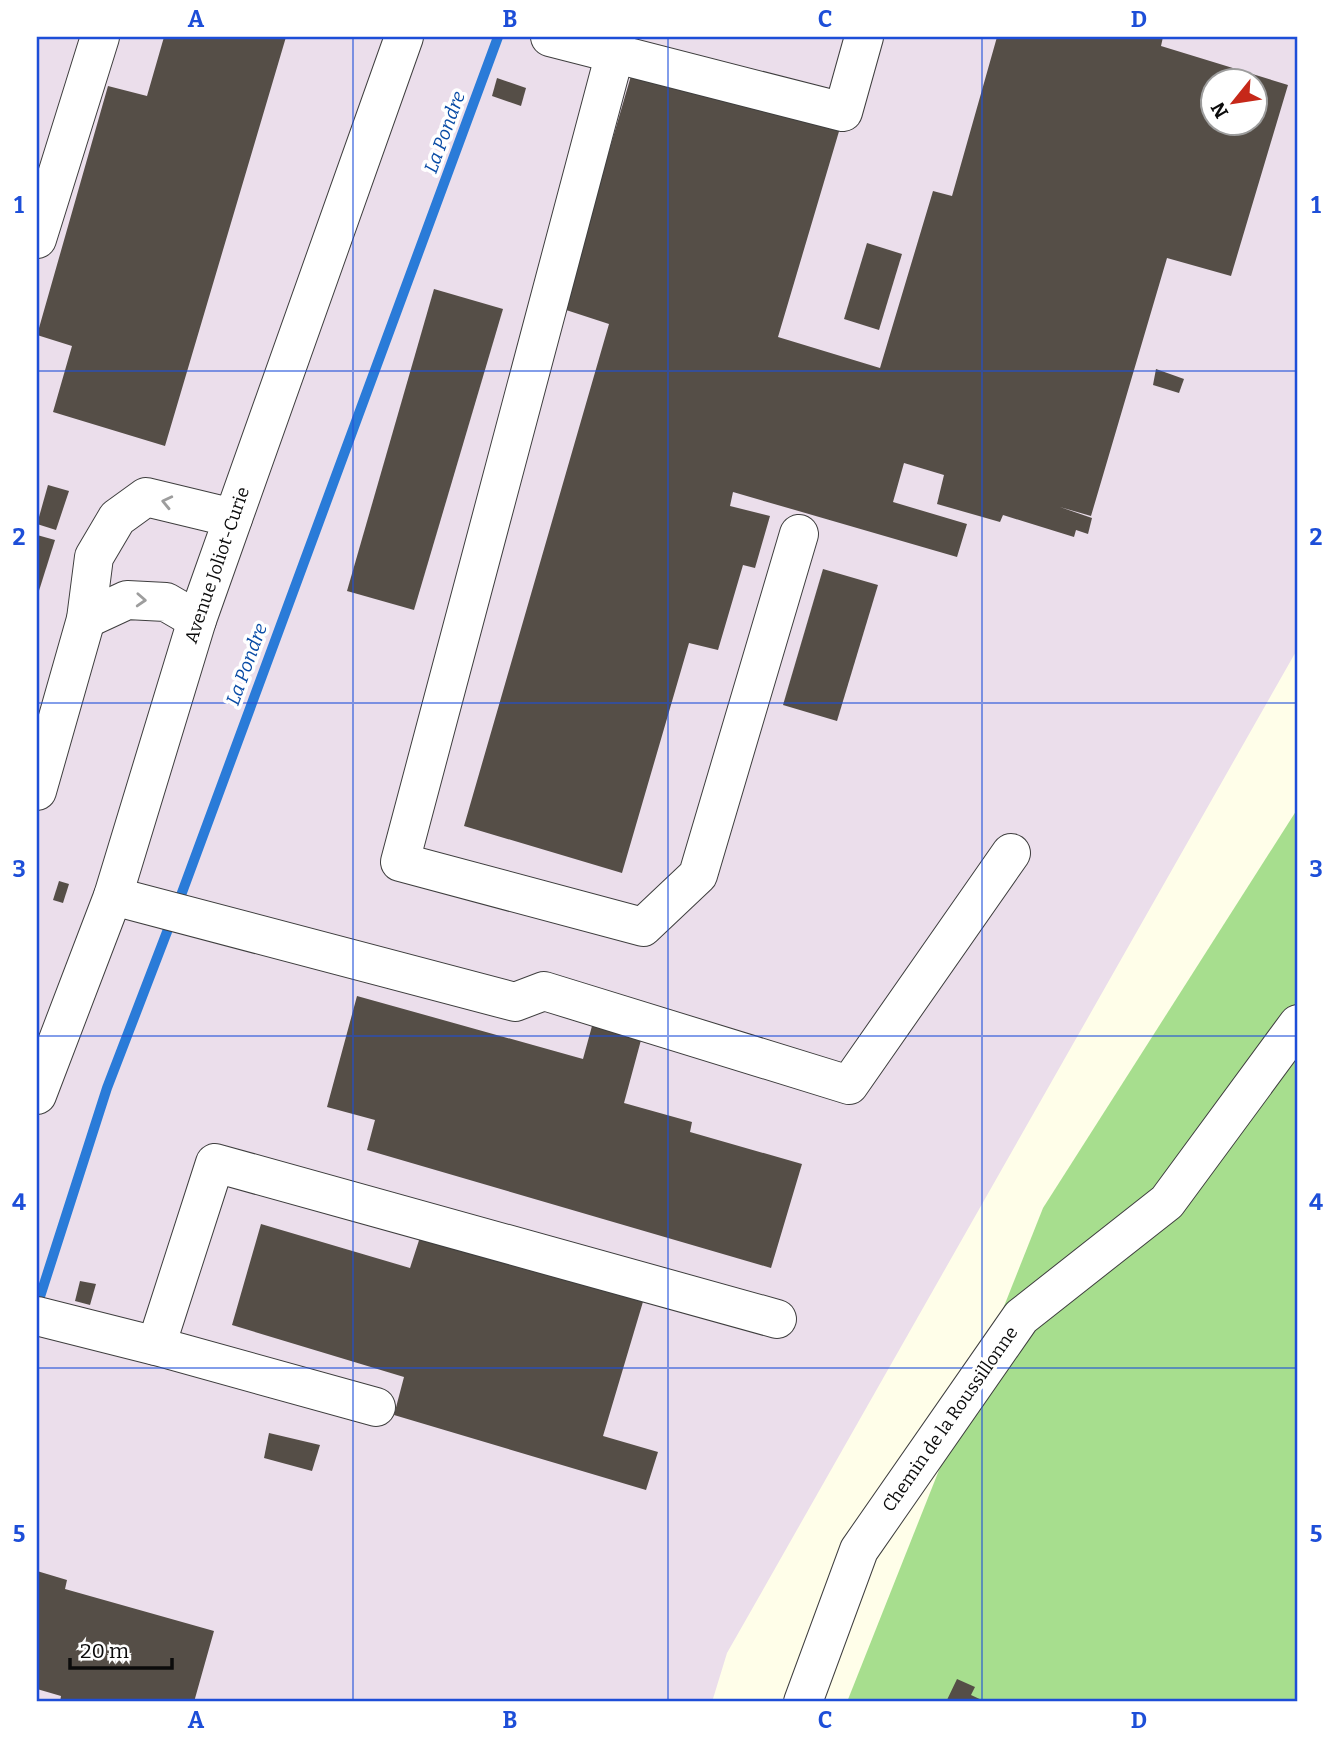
<svg xmlns="http://www.w3.org/2000/svg" width="1335" height="1739" font-family="Bitter,serif">
<rect width="100%" height="100%" fill="#fffee9"/>
<path fill="#ebdeeb" fill-rule="evenodd" d="M37 37H1298V648L727 1653 712 1702H37ZM1212 80H1254V122H1212Z"/>
<polygon fill="#a7de8e" points="1298,808 1298,1702 847,1702 1043,1208"/>
<g fill="none" stroke-linecap="round" stroke-linejoin="round">
<polyline stroke="#2a7bd8" stroke-width="10" points="37,1306 107,1088 180,898 498,37"/>
</g>
<g fill="#554e47" fill-rule="evenodd">
<polygon points="164,37 286,37 165,446 53,412 72,346 37,335 108,86 147,96"/>
<path d="M997 37H1163L1161 46 1288 85 1231 276 1167 258 1091 516 1060 507 1092 518 1088 534 1076 530 1074 537 1003 515 1000 522 937 504 944 475 904 463 893 502 967 524 957 557 733 492 730 506 770 516 755 568 743 565 718 650 689 643 622 873 464 826 609 324 563 309 633 69 840 128 778 337 880 368 933 191 952 196ZM1212 80H1254V122H1212Z"/>
<polygon points="497,78 526,88 521,106 492,96"/>
<polygon points="867,243 902,254 879,330 844,319"/>
<polygon points="434,289 503,309 414,610 347,591"/>
<polygon points="1156,369 1184,379 1179,393 1153,385"/>
<polygon points="48,485 69,491 56,530 37,524"/>
<polygon points="37,535 55,540 37,597"/>
<polygon points="823,569 878,585 837,721 783,705"/>
<polygon points="59,881 69,884 63,903 53,900"/>
<polygon points="357,996 583,1059 595,1015 644,1029 624,1103 692,1122 690,1132 802,1164 771,1268 367,1150 375,1120 327,1107"/>
<polygon points="261,1224 410,1268 423,1228 645,1295 603,1436 658,1452 646,1490 394,1415 404,1377 232,1325"/>
<polygon points="80,1281 96,1284 90,1305 75,1301"/>
<polygon points="269,1433 320,1445 312,1471 264,1458"/>
<polygon points="37,1571 67,1580 65,1589 214,1631 194,1702 60,1702 61,1696 37,1689"/>
<polygon points="957,1679 975,1687 971,1695 986,1702 946,1702"/>
</g>
<g fill="none" stroke-linecap="round" stroke-linejoin="round">
<g stroke="#3e3e3e" stroke-width="40">
<g id="minor">
<polyline points="550,37 843,112 864,37"/>
<polyline points="615,53 400,862 643,927 698,875 799,534"/>
<polyline points="37,239 100,37"/>
<polyline points="86,619 127,600 166,602 197,620"/>
<polyline points="37,791 86,619 94,557 117,518 146,497 233,518"/>
<polyline points="113,896 515,1002 544,991 849,1085 1011,853"/>
<polyline points="37,1095 113,896 197,620 404,37"/>
<polyline points="37,1316 156,1346 376,1407"/>
<polyline points="156,1346 215,1163 777,1319"/>
<polyline points="803,1702 859,1550 1021,1317 1167,1202 1298,1024"/>
</g>
</g>
<use href="#minor" stroke="#fff" stroke-width="38"/>
</g>
<defs><path id="oneway-chevron" d="M-2-3.5L2.5 0L-2 3.5" fill="none" stroke-width="1.6" stroke-linecap="round" stroke-linejoin="round" transform="scale(1.75)"/></defs>
<g stroke="#9d9d9d">
<use href="#oneway-chevron" transform="translate(167 502) rotate(-167)"/>
<use href="#oneway-chevron" transform="translate(141 600) rotate(3)"/>
</g>
<path fill="none" stroke="#1d4ed8" stroke-width="2" stroke-opacity="0.55" d="M353 37V1702M668 37V1702M982 37V1702M37 371H1298M37 703H1298M37 1036H1298M37 1368H1298"/>
<g text-anchor="middle" stroke-width="7" stroke-linejoin="round" paint-order="stroke">
<g font-size="18" fill="#0b0b0b" stroke="#fff">
<text transform="translate(217 565) rotate(-71)" y="6">Avenue Joliot-Curie</text>
<text transform="translate(950 1419) rotate(-55)" y="6">Chemin de la Roussillonne</text>
</g>
<g font-size="19" font-style="italic" fill="#0b4da6" stroke="#fff">
<text transform="translate(444 132) rotate(-70)" y="7">La Pondre</text>
<text transform="translate(246 664) rotate(-70)" y="7">La Pondre</text>
</g>
</g>
<rect width="1335" height="1739" fill="none" stroke="#ffffff" stroke-width="77"/>
<g transform="translate(1234 102) rotate(240)"><circle r="33" fill="#ffffff" stroke="#9d9d9d" stroke-width="2"/>
<path d="M0-5L12 26L0 18L-12 26Z" fill="#c62819"/>
<text y="-10" font-size="19" font-weight="bold" text-anchor="middle" fill="#0b0b0b">N</text>
</g>
<path d="M70 1658v10h102v-10" fill="none" stroke="#0b0b0b" stroke-width="3.5"/>
<text x="80" y="1658" font-size="21" fill="#0b0b0b" stroke="#ffffff" stroke-width="5" paint-order="stroke">20 m</text>
<rect x="38" y="38" width="1258" height="1662" fill="none" stroke="#1d4ed8" stroke-width="2.5"/>
<g font-size="23" text-anchor="middle" font-weight="bold" fill="#1d4ed8">
<text x="196" y="27">A</text>
<text x="510" y="27">B</text>
<text x="825" y="27">C</text>
<text x="1139" y="27">D</text>
<text x="19" y="213">1</text>
<text x="1316" y="213">1</text>
<text x="19" y="545">2</text>
<text x="1316" y="545">2</text>
<text x="19" y="877">3</text>
<text x="1316" y="877">3</text>
<text x="19" y="1210">4</text>
<text x="1316" y="1210">4</text>
<text x="19" y="1542">5</text>
<text x="1316" y="1542">5</text>
<text x="196" y="1728">A</text>
<text x="510" y="1728">B</text>
<text x="825" y="1728">C</text>
<text x="1139" y="1728">D</text>
</g>
</svg>
